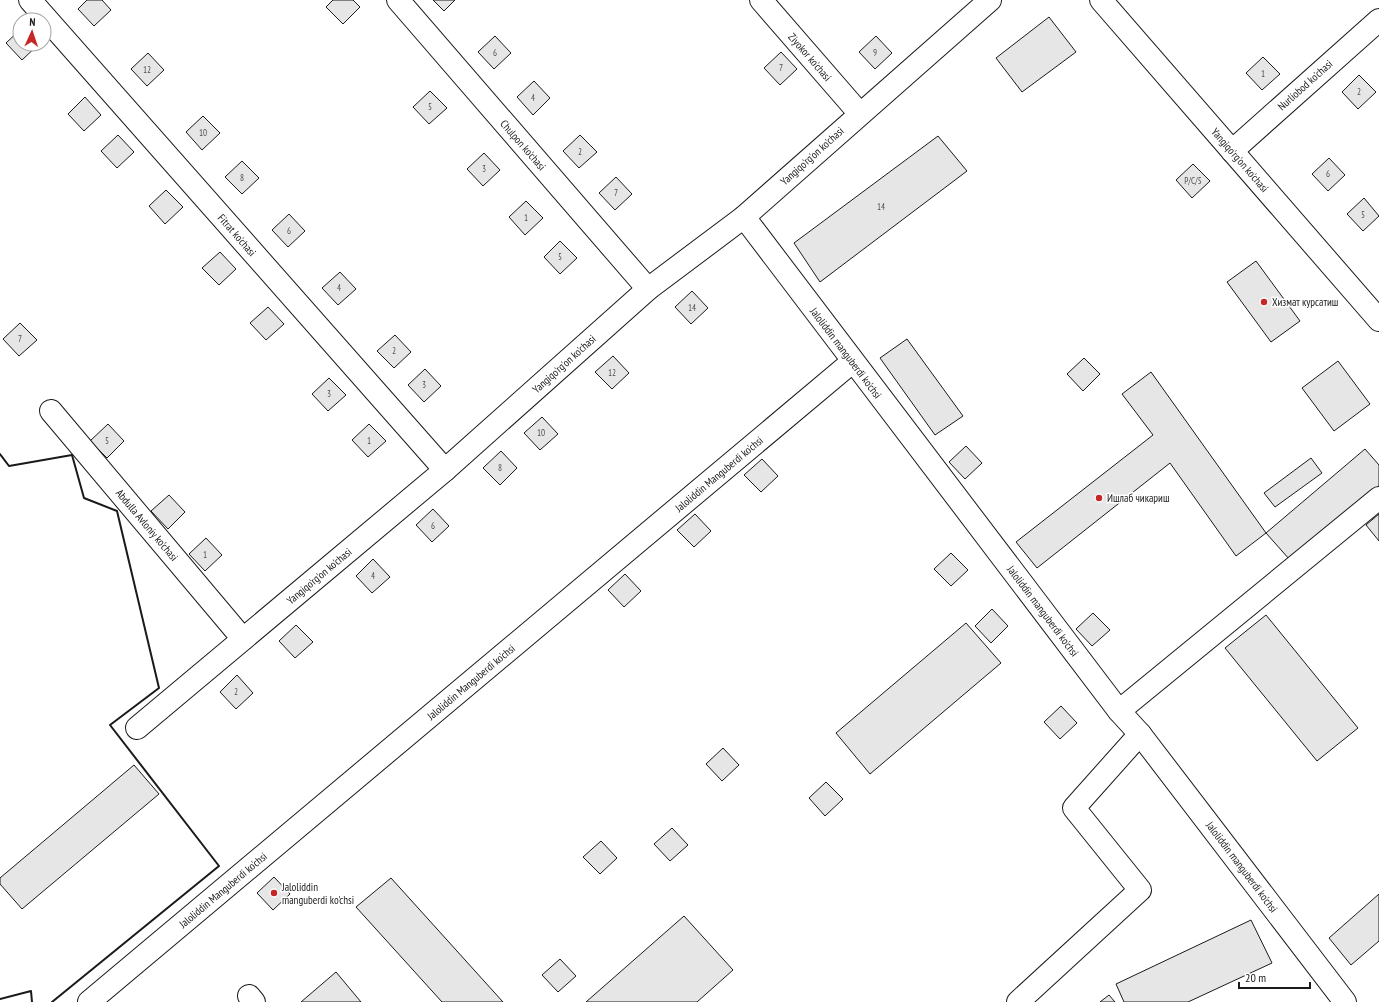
<svg xmlns="http://www.w3.org/2000/svg" width="1379" height="1002" font-family="'PT Sans Narrow',sans-serif">
<rect width="100%" height="100%" fill="#fff"/>
<g fill="#e6e6e6" stroke="#1a1a1a">
<polygon points="87,0 102,0 111,10 94,26 78,9"/>
<polygon points="333,0 353,0 360,7 343,24 326,7"/>
<polygon points="433,0 455,0 444,11"/>
<polygon points="1049,17 1076,52 1022,92 996,58"/>
<polygon points="20,30 20,44 39,44 22,60 6,43"/>
<polygon points="495,36 511,53 494,69 478,52"/>
<polygon points="876,36 892,53 875,69 859,52"/>
<polygon points="781,52 797,69 780,85 764,68"/>
<polygon points="148,53 164,70 147,86 131,69"/>
<polygon points="1263,57 1280,74 1262,90 1246,73"/>
<polygon points="1359,75 1376,92 1358,109 1342,92"/>
<polygon points="534,81 550,98 533,115 517,97"/>
<polygon points="430,91 447,108 429,124 413,107"/>
<polygon points="85,97 101,115 84,131 68,114"/>
<polygon points="203,116 220,133 202,150 186,132"/>
<polygon points="118,135 134,152 117,168 101,151"/>
<polygon points="580,135 597,152 579,168 563,151"/>
<polygon points="938,136 967,171 820,282 794,243"/>
<polygon points="484,153 500,170 483,186 467,169"/>
<polygon points="1329,158 1345,175 1328,191 1312,174"/>
<polygon points="242,161 259,178 242,194 225,177"/>
<polygon points="1193,164 1210,181 1192,198 1176,180"/>
<polygon points="616,177 632,194 615,210 599,193"/>
<polygon points="166,190 183,207 165,224 149,206"/>
<polygon points="1364,198 1379,216 1363,231 1347,214"/>
<polygon points="526,201 543,218 525,235 509,217"/>
<polygon points="289,214 305,231 288,247 272,230"/>
<polygon points="560,241 577,258 560,274 544,257"/>
<polygon points="220,252 236,269 219,285 202,268"/>
<polygon points="1256,261 1300,321 1271,342 1227,282"/>
<polygon points="340,272 356,289 338,305 322,288"/>
<polygon points="692,291 708,308 691,324 675,307"/>
<polygon points="268,307 284,324 266,340 250,323"/>
<polygon points="20,323 37,340 19,356 3,339"/>
<polygon points="395,335 411,352 394,368 377,351"/>
<polygon points="907,339 963,416 935,435 880,358"/>
<polygon points="613,356 629,373 612,389 595,372"/>
<polygon points="1084,358 1100,374 1083,391 1067,374"/>
<polygon points="1338,361 1370,404 1334,431 1302,388"/>
<polygon points="425,369 441,386 424,402 408,385"/>
<polygon points="1151,372 1266,533 1236,556 1170,463 1037,568 1016,542 1153,435 1122,394"/>
<polygon points="329,378 346,395 328,411 312,394"/>
<polygon points="542,417 558,434 540,450 524,433"/>
<polygon points="108,424 124,441 107,458 90,441"/>
<polygon points="369,424 386,441 368,457 352,440"/>
<polygon points="966,446 982,463 965,479 949,462"/>
<polygon points="1365,449 1379,465 1379,486 1290,560 1266,533"/>
<polygon points="501,451 517,468 500,485 483,468"/>
<polygon points="1311,458 1322,473 1275,507 1264,493"/>
<polygon points="762,459 778,476 761,492 744,475"/>
<polygon points="169,495 185,512 168,529 151,511"/>
<polygon points="433,509 449,526 432,542 416,525"/>
<polygon points="695,514 711,531 694,547 677,530"/>
<polygon points="1379,514 1379,541 1366,525"/>
<polygon points="206,538 222,555 205,571 189,554"/>
<polygon points="951,553 968,570 951,586 934,569"/>
<polygon points="373,559 390,577 372,593 356,576"/>
<polygon points="625,574 641,591 624,607 608,590"/>
<polygon points="992,609 1008,626 991,643 975,626"/>
<polygon points="1093,613 1110,630 1092,646 1076,629"/>
<polygon points="1266,615 1358,728 1317,761 1225,648"/>
<polygon points="966,623 1001,663 870,774 836,733"/>
<polygon points="296,625 313,642 295,658 279,641"/>
<polygon points="237,675 253,693 236,709 220,692"/>
<polygon points="1061,706 1077,723 1060,739 1044,722"/>
<polygon points="723,748 739,765 722,781 706,764"/>
<polygon points="134,765 159,794 22,909 0,884 0,878"/>
<polygon points="826,782 843,799 825,816 809,798"/>
<polygon points="672,828 688,845 670,861 654,844"/>
<polygon points="601,841 617,858 600,874 583,857"/>
<polygon points="274,877 290,894 273,910 257,893"/>
<polygon points="391,878 503,1002 442,1002 356,907"/>
<polygon points="1379,894 1379,941 1351,965 1329,938"/>
<polygon points="684,916 733,970 697,1002 586,1002"/>
<polygon points="1251,920 1272,963 1188,1002 1124,1002 1116,984"/>
<polygon points="560,959 576,976 558,992 542,975"/>
<polygon points="336,972 361,1002 301,1002"/>
<polygon points="1109,995 1115,1002 1100,1002"/>
</g>
<g fill="none" stroke-linecap="round" stroke-linejoin="round">
<g stroke="#1a1a1a" stroke-width="24">
<g id="minor">
<polyline points="30,0 445,470"/>
<polyline points="398,0 648,289"/>
<polyline points="761,0 860,114"/>
<polyline points="1101,0 1379,320"/>
<polyline points="1232,151 1379,20"/>
<polyline points="744,217 1119,711 1140,734 1345,1002"/>
<polyline points="51,411 243,639"/>
<polyline points="1119,711 1379,498"/>
<polyline points="137,728 445,470 648,289 744,217 990,0"/>
<polyline points="249,996 254,1002"/>
<polyline points="89,1002 852,362"/>
<polyline points="1018,1002 1140,890 1074,808 1140,734"/>
</g>
</g>
<use href="#minor" stroke="#fff" stroke-width="22"/>
<g stroke="#1a1a1a" stroke-width="2">
<polyline points="0,454 9,466 72,455 84,498 117,511 159,688 110,725 219,866 52,1002"/>
<polyline points="0,999 31,991 32,1002"/>
</g>
</g>
<g fill="#c62828" stroke="#fff" stroke-width="1.5">
<circle cx="1264" cy="302" r="4"/>
<circle cx="1099" cy="498" r="4"/>
<circle cx="274" cy="893" r="4"/>
</g>
<g text-anchor="middle" stroke-width="3" stroke-linejoin="round" paint-order="stroke">
<g font-size="9" fill="#4d4d4d">
<text x="495" y="56">6</text>
<text x="875" y="56">9</text>
<text x="781" y="71">7</text>
<text x="147" y="73">12</text>
<text x="1263" y="77">1</text>
<text x="1359" y="95">2</text>
<text x="533" y="101">4</text>
<text x="430" y="110">5</text>
<text x="203" y="136">10</text>
<text x="580" y="155">2</text>
<text x="484" y="172">3</text>
<text x="1328" y="177">6</text>
<text x="242" y="181">8</text>
<text x="1193" y="184">P/C/5</text>
<text x="616" y="196">7</text>
<text x="881" y="210">14</text>
<text x="1363" y="218">5</text>
<text x="526" y="221">1</text>
<text x="289" y="234">6</text>
<text x="560" y="260">5</text>
<text x="339" y="291">4</text>
<text x="692" y="311">14</text>
<text x="20" y="342">7</text>
<text x="394" y="354">2</text>
<text x="612" y="376">12</text>
<text x="424" y="388">3</text>
<text x="329" y="397">3</text>
<text x="541" y="436">10</text>
<text x="107" y="444">5</text>
<text x="369" y="444">1</text>
<text x="500" y="471">8</text>
<text x="433" y="529">6</text>
<text x="205" y="558">1</text>
<text x="373" y="579">4</text>
<text x="236" y="695">2</text>
</g>
<g font-size="11" fill="#1a1a1a" stroke="#fff">
<text transform="translate(810 57) rotate(49)" y="4">Ziyokor ko'chasi</text>
<text transform="translate(1305 85) rotate(-42)" y="4">Nurliobod ko'chasi</text>
<text transform="translate(523 145) rotate(49)" y="4">Chulpon ko'chasi</text>
<text transform="translate(812 156) rotate(-42)" y="4">Yangiqo'rg'on ko'chasi</text>
<text transform="translate(1240 160) rotate(49)" y="4">Yangiqo'rg'on ko'chasi</text>
<text transform="translate(237 235) rotate(49)" y="4">Fitrat ko'chasi</text>
<text transform="translate(846 353) rotate(53)" y="4">Jaloliddin manguberdi ko'chsi</text>
<text transform="translate(564 364) rotate(-42)" y="4">Yangiqo'rg'on ko'chasi</text>
<text transform="translate(719 474) rotate(-40)" y="4">Jaloliddin Manguberdi ko'chsi</text>
<text transform="translate(147 525) rotate(50)" y="4">Abdulla Avloniy ko'chasi</text>
<text transform="translate(319 576) rotate(-40)" y="4">Yangiqo'rg'on ko'chasi</text>
<text transform="translate(1043 611) rotate(53)" y="4">Jaloliddin manguberdi ko'chsi</text>
<text transform="translate(471 682) rotate(-40)" y="4">Jaloliddin Manguberdi ko'chsi</text>
<text transform="translate(1242 867) rotate(53)" y="4">Jaloliddin manguberdi ko'chsi</text>
<text transform="translate(223 890) rotate(-40)" y="4">Jaloliddin Manguberdi ko'chsi</text>
</g>
<g font-size="11" fill="#1a1a1a" stroke="#fff" text-anchor="start">
<text x="1272" y="306">Хизмат курсатиш</text>
<text x="1107" y="502">Ишлаб чикариш</text>
<text x="282" y="891">Jaloliddin<tspan x="282" dy="13">manguberdi ko'chsi</tspan></text>
</g>
</g>
<g transform="translate(32 32) rotate(3)"><circle r="19" fill="#ffffff" stroke="#a3a3a3"/>
<path d="M0-3L7 15L0 10L-7 15Z" fill="#c62828"/>
<text y="-6" font-size="11" font-weight="bold" text-anchor="middle" fill="#1a1a1a">N</text>
</g>
<path d="M1239 982v6h71v-6" fill="none" stroke="#1a1a1a" stroke-width="2"/>
<text x="1245" y="982" font-size="12" fill="#1a1a1a" stroke="#ffffff" stroke-width="3" paint-order="stroke">20 m</text>
</svg>
